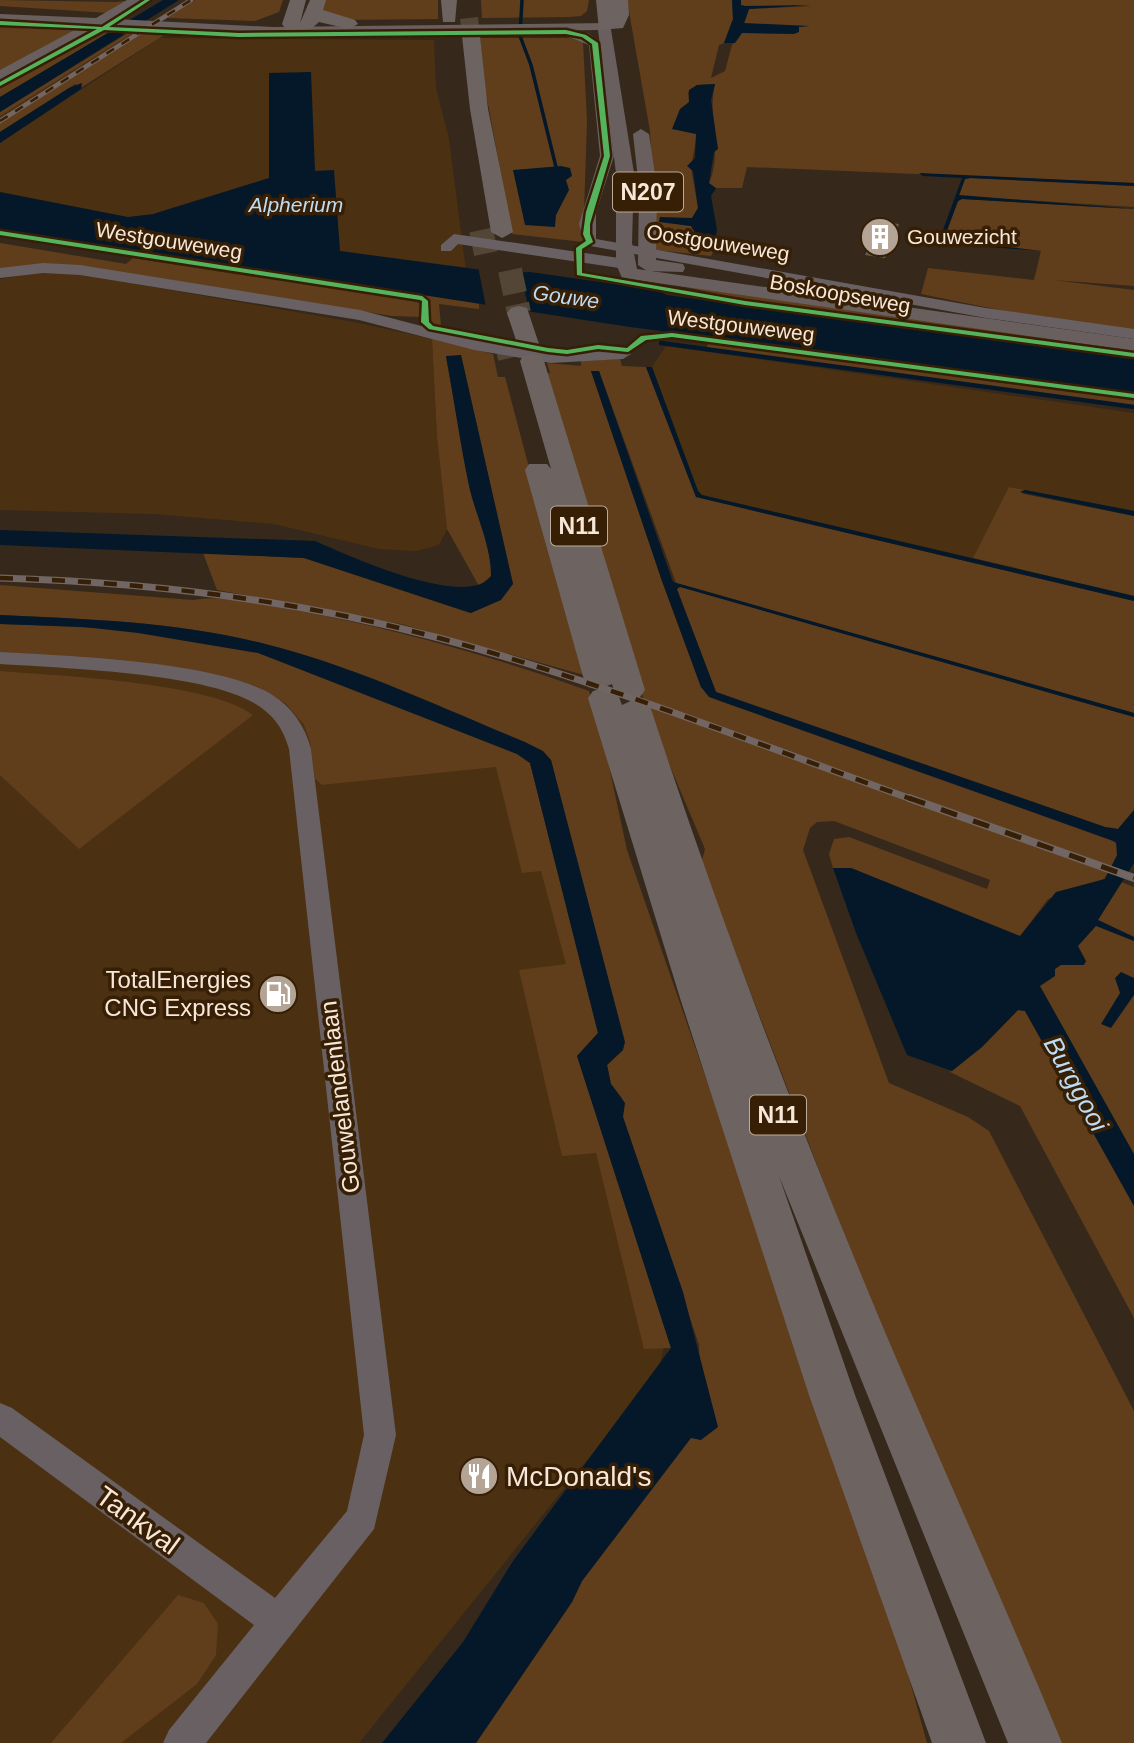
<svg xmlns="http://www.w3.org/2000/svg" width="1134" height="1743" font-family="Arial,sans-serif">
<rect width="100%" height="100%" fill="#36291b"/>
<g fill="#4c3012">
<polygon points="186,0 195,0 0,123 0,116"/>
<polygon points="160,38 434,40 436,88 449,139 466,271 0,197 0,143"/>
<polygon points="33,273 71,273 354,322 432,339 437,437 447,529 439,545 416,551 379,549 274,524 153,514 0,510 0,279"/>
<polygon points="666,346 1134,413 1134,511 1010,487 973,558 702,495 698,491 652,367"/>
<polygon points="0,652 218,675 258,687 286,704 304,725 310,742 315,779 322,785 521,764 592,1019 579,1065 665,1343 658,1372 359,1743 0,1743"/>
</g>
<g fill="#603e1b">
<polygon points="0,0 116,2 131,0 109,13 0,6"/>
<polygon points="195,0 283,0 279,12 255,21 167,18"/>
<polygon points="324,0 438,0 438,19 337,20 320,13"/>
<polygon points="481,0 589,0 587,11 581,16 570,17 482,18"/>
<path d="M627 0H732L733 19 724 43 719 45 711 78 725 71 732 45 741 33 798 32 796 26V32L738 31 741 27 794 26 744 24 749 9 812 6H745L741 5V0H1134V183L747 167 742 188H714L709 183C723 152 707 117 715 84L697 85 688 92 689 102 673 129 697 134 691 168 698 208 692 218 659 221 691 226 703 246 713 252 711 256 656 250 650 131Z"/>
<polygon points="0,25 77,31 0,72"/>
<polygon points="101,31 111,32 0,97 0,86"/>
<polygon points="128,33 133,33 0,116 0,112"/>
<polygon points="143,33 166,34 82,87 75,84 69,88 0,132 0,123"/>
<polygon points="480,38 570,38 583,42 587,121 583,242 512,234 486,93"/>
<polygon points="970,178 1134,186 1134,207 959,196 965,179"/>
<polygon points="962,199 1134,209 1134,286 1053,280 1134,290 1134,330 1019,314 921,294 928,268 1034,280 1041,251 943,239 958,201"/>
<polygon points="0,230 479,303 479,309 439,304 441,326 481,335 480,338 430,325 430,301 423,297 107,250"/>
<polygon points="0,243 126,264 133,258 416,300 421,306 420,317 392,316 83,267 0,270"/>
<polygon points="681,286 1134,350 1134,352 744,300"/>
<polygon points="432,339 493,354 498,377 505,377 584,675 401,624 217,590 203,553 304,558 470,613 513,584 461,355 446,357 470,489 481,521 491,563 491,576 479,586 447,529 437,437"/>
<polygon points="709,342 1134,400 1134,409 706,349"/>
<polygon points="620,359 622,366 646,367 696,497 1134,601 1134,713 676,583 599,371 591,371 662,581 701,687 720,701 1059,819 1109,838 1118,845 1118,855 1104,879 1048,899 1020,936 851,868 833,868 829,854 834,839 849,837 987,889 990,880 834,821 817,822 810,828 803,850 889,1083 968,1117 989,1131 1134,1411 1134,1743 1054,1743 858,1271 701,864 705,849 648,714 544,373 550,373 547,363 581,366 581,361"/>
<polygon points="1009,487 1025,490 1021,492 1024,494 1134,516 1134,596 973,558"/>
<path d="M0 585 193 600C225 595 257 604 288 609 392 627 503 660 589 691L607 757 627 850 892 1616 927 1743H476L572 1602 582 1581 691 1437 701 1440 699 1345 623 1117 622 1098 611 1084 607 1065 623 1050 551 760C458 717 364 669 265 644 179 622 88 619 0 615Z"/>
<polygon points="680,586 1134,717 1134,810 1118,829 1105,827 716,692 676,589"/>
<path d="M0 624C85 627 176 629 259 653 346 678 433 720 517 754L530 763 598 1033 577 1056 671 1348 644 1349 596 1153 562 1156 519 970 566 964 541 871 522 873 496 767 322 785 315 779 310 742 304 725 286 704 258 687 218 675 0 652Z"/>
<path d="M0 671C58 676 210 682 253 715L79 849 0 775Z"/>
<polygon points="1121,882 1134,887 1134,937 1098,920"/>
<polygon points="1088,921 1134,939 1134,1175 1029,983"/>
<polygon points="1018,1010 1025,1011 1134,1206 1134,1318 1020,1106 950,1072 982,1047"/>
<polygon points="178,1595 204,1603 218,1624 216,1655 197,1684 121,1743 51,1743"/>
</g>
<g fill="#051829">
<polygon points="163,0 179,0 0,112 0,97"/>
<polygon points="732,0 741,0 741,5 745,6 811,5 749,9 744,23 810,26 799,27 799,32 794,34 742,33 735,43 724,43 733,19"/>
<polygon points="311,72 315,171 334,170 340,251 505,273 530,272 657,290 667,295 1134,358 1134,393 630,327 0,230 0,192 128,217 153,214 269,178 269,73"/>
<polygon points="82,83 81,89 0,143 0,132 69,88"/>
<polygon points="715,84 711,100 718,149 714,152 709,183 716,188 711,196 717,230 713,252 703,246 691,226 659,222 660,217 692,218 698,208 693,171 687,166 695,158 696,134 672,129 680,109 689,102 689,90 697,85"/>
<polygon points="561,166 570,168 572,176 566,180 569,190 556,215 555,227 525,225 513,170"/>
<polygon points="919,173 1134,183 1134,186 970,178 965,179 959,195 1134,209 962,199 958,201 944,239 1041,251 935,243 940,238 962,178 923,176"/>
<path d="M461 355 513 584 501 600 471 613 304 558 0 545V530L315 541C347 555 467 610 491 576 491 544 476 517 469 486 460 443 454 399 446 356Z"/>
<polygon points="646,367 652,367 698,491 702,495 1134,596 1134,601 696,497"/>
<polygon points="591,371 599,371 673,582 1134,713 1134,717 680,587 677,589 716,692 1105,827 1118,829 1134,810 1134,863 1098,920 1134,937 1134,941 1096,926 1078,946 1086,961 1084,965 1061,965 1055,969 1055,976 1040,986 1134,1154 1134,1206 1025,1011 1018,1010 982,1047 952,1071 907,1055 856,933 833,868 851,868 1020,936 1056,892 1105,879 1117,855 1116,842 709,697 701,687 662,581"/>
<polygon points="1025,490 1134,511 1134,516 1020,492"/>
<path d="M0 615C88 619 180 622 265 644 354 666 440 707 525 742L543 751 551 760 625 1042 623 1050 607 1065 611 1084 625 1103 623 1117 683 1292 718 1427 701 1440 691 1438 582 1581 572 1602 476 1743H382L463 1642 513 1561 671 1348 577 1056 598 1033 530 763 517 754 258 653 138 633 84 627 0 624Z"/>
<polygon points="1121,972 1134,978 1134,995 1111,1028 1101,1024 1120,993 1115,978"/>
</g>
<polygon fill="#36291b" points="478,266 520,272 530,314 486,307"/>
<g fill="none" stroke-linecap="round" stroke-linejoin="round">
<polyline stroke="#051829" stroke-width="3.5" points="522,0 520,36 531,65 556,167"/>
<polyline stroke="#051829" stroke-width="4.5" points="661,343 1134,407"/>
</g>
<polygon fill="#665b49" points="880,222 899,224 885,258 865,255"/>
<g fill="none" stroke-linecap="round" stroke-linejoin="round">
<polyline stroke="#534637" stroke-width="18" stroke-dasharray="18 10" stroke-linecap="butt" points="469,18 471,36"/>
<g stroke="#534637" stroke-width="24" stroke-dasharray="24 11" stroke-linecap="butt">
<polyline points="481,230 488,263"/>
<polyline points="510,270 519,313"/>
<polyline points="506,341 510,358"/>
</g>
<g fill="#696064" fill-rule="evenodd">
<polygon points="0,19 239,31 566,28 588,33 601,43 614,156 596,212 596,239 986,308 1134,329 1134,339 986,318 585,245 579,224 600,156 589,45 566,36 239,39 0,27"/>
<polygon points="454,234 619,258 627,263 619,268 458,244 451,251 441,251 441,245"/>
<polygon points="43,263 80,265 360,310 475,340 551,353 623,349 631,354 623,359 551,363 474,350 359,320 80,275 43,273 0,278 0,268"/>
<path d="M0 652C68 656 215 661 271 694 292 707 305 726 311 749L396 1435 374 1529 206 1743H163L169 1730 254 1625 0 1437V1403L12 1408 275 1598 347 1511 364 1435 289 749C283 728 273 714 254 703 204 673 62 668 0 664Z"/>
</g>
<g fill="#695f5f" fill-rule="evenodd">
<polygon points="127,0 144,0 115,19 273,27 610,23 634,173 632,243 637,269 1134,339 1134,351 622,278 616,264 616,173 598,30 273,35 101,27 56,54 0,81 0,70 82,26 0,22 0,14 96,18"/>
<polygon points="641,129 649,134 657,188 656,260 683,264 685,268 683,272 647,271 638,265 639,188 633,134"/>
</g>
<g fill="#6d6461" fill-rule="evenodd">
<polygon points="290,0 306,0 300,23 310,0 326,0 323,10 355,20 358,24 349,29 319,22 303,36 291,36 282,24"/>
<polygon points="441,0 457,0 455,22 443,22"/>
<polygon points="596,0 628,0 629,15 623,28 599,30"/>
<polygon points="471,31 480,36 488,109 513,232 502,238 491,232 470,109 462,36"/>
<polygon points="519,306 527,308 539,344 535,349 519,349 507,313 511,308"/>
<path d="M532 354 541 356 544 361 645 690 640 697 629 699 619 697 622 705 635 699 646 702 651 709C720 920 799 1127 885 1332 943 1469 1005 1605 1062 1743H1008L779 1176 855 1395 986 1743H932L809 1395 680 998 588 698 593 691 604 688 614 691 612 684 599 689 588 687 584 680 525 470 529 464H547L551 469 520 361 523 356Z"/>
</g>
<g stroke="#716663" stroke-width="4.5">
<polyline id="rail-far2" points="0,121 191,0"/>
</g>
<g stroke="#716663" stroke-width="7">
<path id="rail-far1" d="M0 578C148 582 296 600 439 638 600 681 757 744 914 800"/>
</g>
<g stroke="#716663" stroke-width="8">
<polyline id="rail" points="909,798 1134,878"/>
</g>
<use href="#rail-far2" stroke="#371f05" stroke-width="2.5" stroke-dasharray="9" stroke-linecap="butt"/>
<use href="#rail-far1" stroke="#371f05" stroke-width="4.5" stroke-dasharray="13" stroke-linecap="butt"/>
<use href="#rail" stroke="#371f05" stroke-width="5" stroke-dasharray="17" stroke-linecap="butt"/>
<g stroke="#371f05" stroke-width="5">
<g id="cycleway">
<polygon points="145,0 150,0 109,27 239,33 566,30 586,35 598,43 610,156 590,224 590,234 593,242 582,249 582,273 745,301 1134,353 1134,357 745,305 577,275 576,248 586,241 583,234 586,212 604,156 592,44 582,37 566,34 239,37 104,30 0,86 0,82 97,29 0,25 0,21 102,27"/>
<polygon points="0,231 422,296 428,301 429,322 433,326 548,348 567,350 598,345 627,348 641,336 672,333 1134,394 1134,398 672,337 646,340 628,352 598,349 567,354 548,352 429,329 421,322 422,301 420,300 0,235"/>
</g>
</g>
<use href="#cycleway" fill="#56b35d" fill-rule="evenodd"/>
</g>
<defs>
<g id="building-disc" transform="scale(2.0125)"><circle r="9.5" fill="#b3a496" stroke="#371f05"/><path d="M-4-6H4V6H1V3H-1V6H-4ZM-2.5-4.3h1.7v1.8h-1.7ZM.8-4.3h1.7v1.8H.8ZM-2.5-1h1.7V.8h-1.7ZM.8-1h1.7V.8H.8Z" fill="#fff"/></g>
<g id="fuel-disc" transform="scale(2.0125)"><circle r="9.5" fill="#b3a496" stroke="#371f05"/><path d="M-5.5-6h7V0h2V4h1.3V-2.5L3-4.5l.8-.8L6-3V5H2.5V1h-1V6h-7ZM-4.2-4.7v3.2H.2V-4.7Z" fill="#fff"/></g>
<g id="restaurant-disc" transform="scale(2.0125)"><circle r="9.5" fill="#b3a496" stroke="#371f05"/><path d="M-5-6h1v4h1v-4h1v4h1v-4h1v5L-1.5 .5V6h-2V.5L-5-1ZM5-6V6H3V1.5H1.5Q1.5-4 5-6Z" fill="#fff"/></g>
</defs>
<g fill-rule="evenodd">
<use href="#building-disc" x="880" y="237"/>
<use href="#fuel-disc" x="278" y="994"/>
<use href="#restaurant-disc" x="479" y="1476"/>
</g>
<g text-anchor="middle" stroke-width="7" stroke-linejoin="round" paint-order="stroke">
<g font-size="21" font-style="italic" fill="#bddcf5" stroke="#371f05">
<text x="296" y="212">Alpherium</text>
<text transform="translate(566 297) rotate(8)" y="7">Gouwe</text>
</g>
<g font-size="21" fill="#f7e7d8" stroke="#371f05" text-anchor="start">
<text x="907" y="244">Gouwezicht</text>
</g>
<g font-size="21" fill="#f7e7d8" stroke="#371f05">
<text transform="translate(169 241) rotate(9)" y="7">Westgouweweg</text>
<text transform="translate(718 243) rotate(9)" y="7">Oostgouweweg</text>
<text transform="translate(840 294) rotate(10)" y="7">Boskoopseweg</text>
<text transform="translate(741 326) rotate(7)" y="7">Westgouweweg</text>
</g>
<g fill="#371f05" stroke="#bdab99" stroke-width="2">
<rect x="613" y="172.5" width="70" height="39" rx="5"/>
<rect x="551" y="506.5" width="56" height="39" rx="5"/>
<rect x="750" y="1095.5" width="56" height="39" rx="5"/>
</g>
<g font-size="23" font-weight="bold" fill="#f7e7d8">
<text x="648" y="200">N207</text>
<text x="579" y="534">N11</text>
<text x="778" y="1123">N11</text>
</g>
<g font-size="24" fill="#f7e7d8" stroke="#371f05" text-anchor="end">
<text x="251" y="988">TotalEnergies<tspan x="251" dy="28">CNG Express</tspan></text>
</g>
<g font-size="24" fill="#f7e7d8" stroke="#371f05">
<text transform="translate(340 1097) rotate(-97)" y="8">Gouwelandenlaan</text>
</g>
<g font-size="26" font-style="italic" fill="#bddcf5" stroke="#371f05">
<text transform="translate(1076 1084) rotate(61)" y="9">Burggooi</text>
</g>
<g font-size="28" fill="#f7e7d8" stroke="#371f05" text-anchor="start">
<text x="506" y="1486">McDonald's</text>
</g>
<g font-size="28" fill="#f7e7d8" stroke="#371f05">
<text transform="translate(138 1520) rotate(36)" y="10">Tankval</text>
</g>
</g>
</svg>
